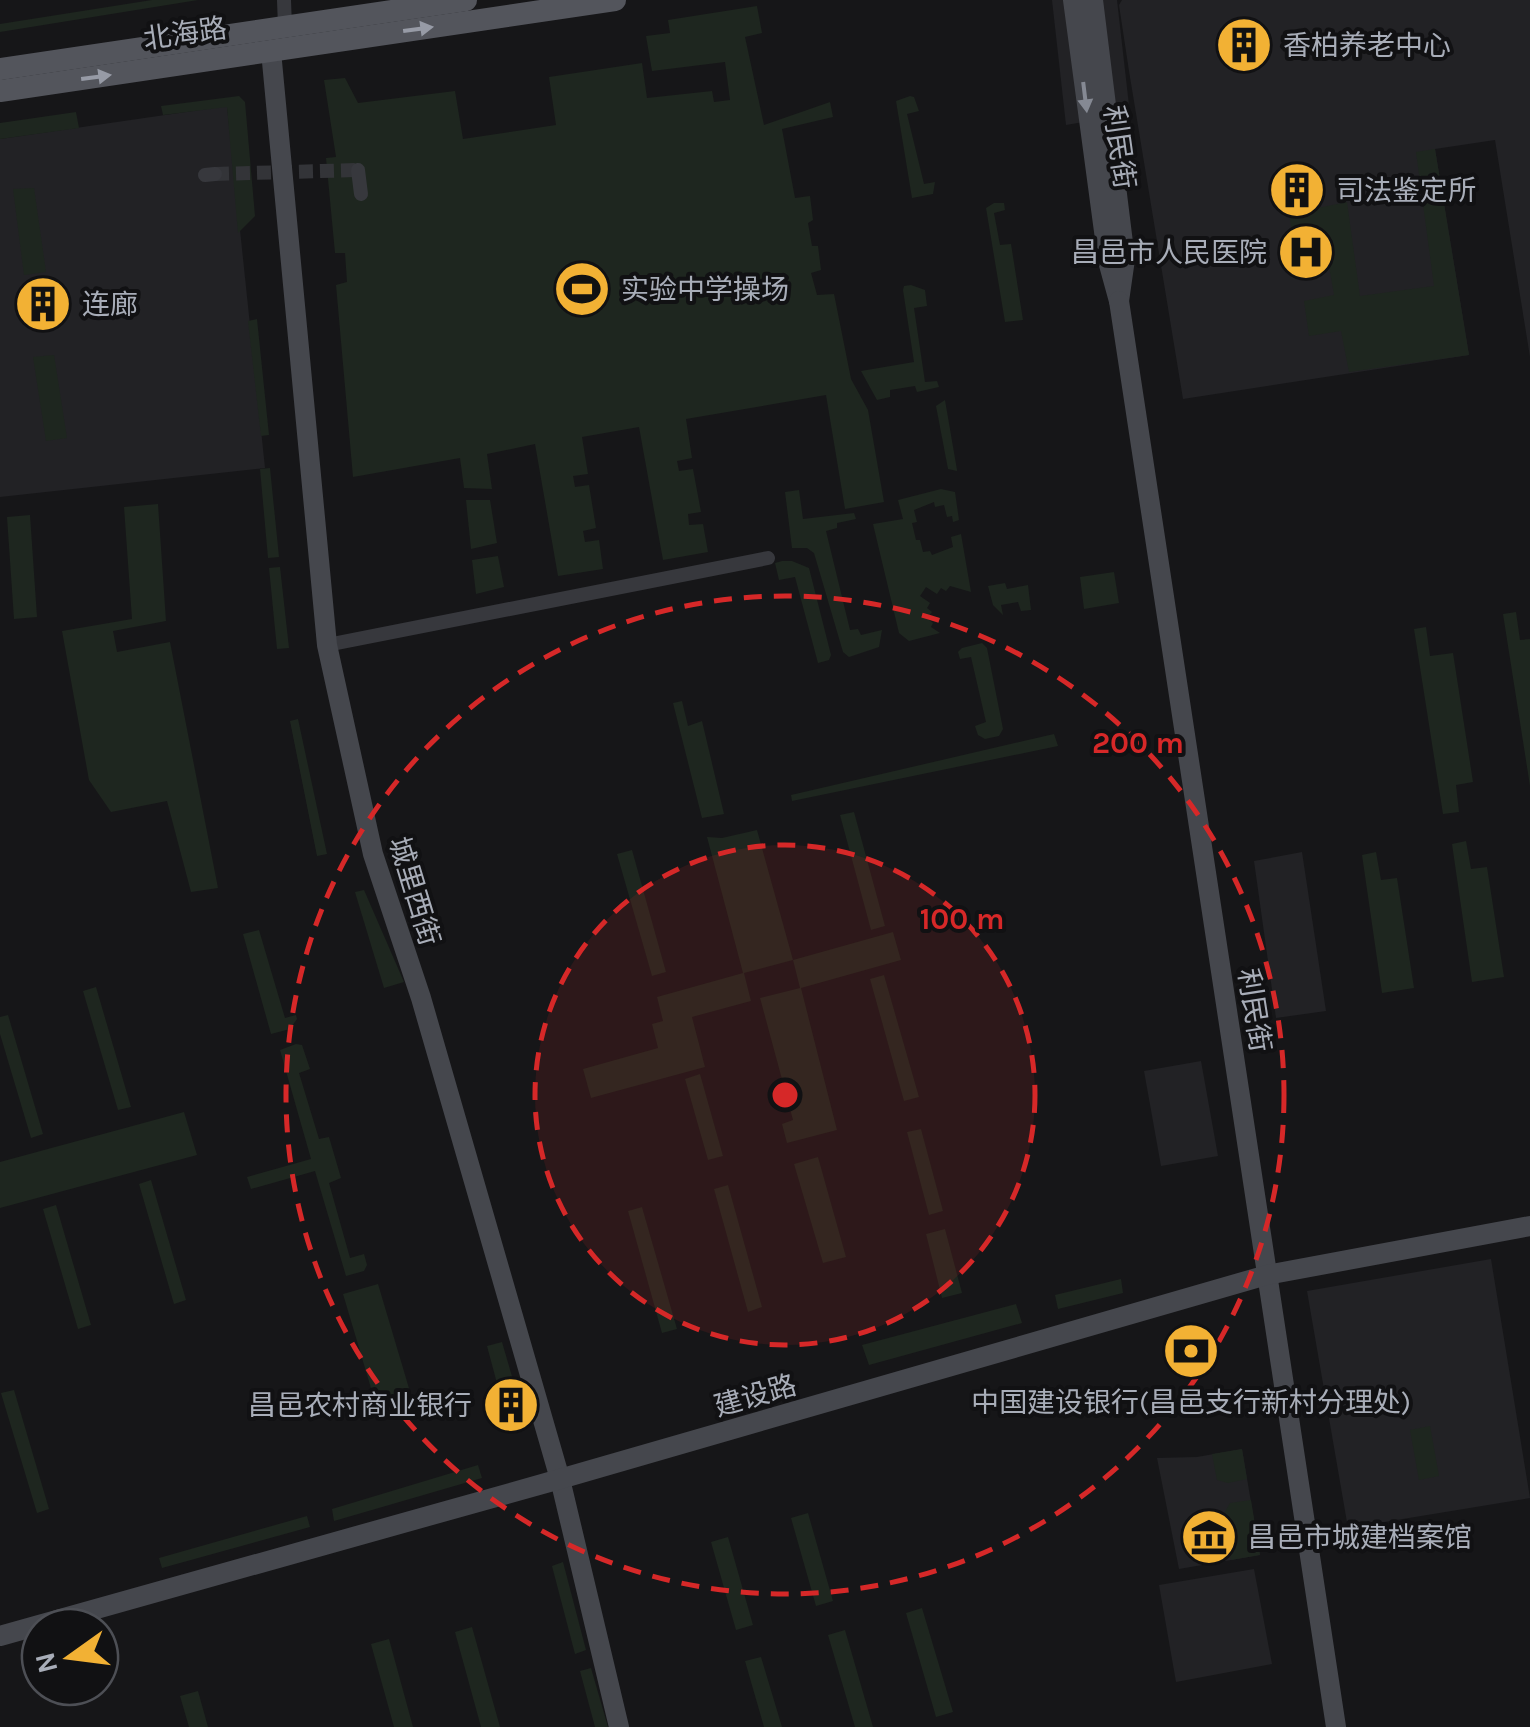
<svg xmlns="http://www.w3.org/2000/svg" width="1530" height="1727" font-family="Karla,'Noto Sans SC',sans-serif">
<rect width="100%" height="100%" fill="#161618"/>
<g fill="#222225">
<polygon points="1052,0 1117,0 1130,114 1066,125"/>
<polygon points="1122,0 1530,0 1530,357 1495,140 1435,149 1469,355 1183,399 1129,71 1119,5"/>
<polygon points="227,106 265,468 0,497 0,139"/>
<polygon points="1302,852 1326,1011 1276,1018 1254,861"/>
<polygon points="1201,1061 1218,1156 1161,1166 1144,1071"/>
<polygon points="1491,1259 1530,1498 1348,1528 1307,1291"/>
<polygon points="1242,1449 1260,1555 1179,1569 1157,1458 1197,1457"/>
<polygon points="1254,1569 1272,1664 1176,1682 1159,1585"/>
</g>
<g fill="#1e261f">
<polygon points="152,0 198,0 0,32 0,24"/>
<polygon points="757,6 762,33 745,37 764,125 830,102 833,117 782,129 795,198 810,196 813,220 808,223 812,246 818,246 821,270 811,273 817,295 834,294 851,379 868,410 884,502 845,509 826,395 686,419 692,458 677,461 679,471 693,469 701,512 688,514 689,525 703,524 708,552 663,560 639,427 582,437 588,474 573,476 575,487 589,485 596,528 583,531 585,542 599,540 603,569 558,576 535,444 487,454 492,489 464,488 460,458 353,477 336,285 347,282 345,253 335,253 326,158 336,157 324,80 345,78 358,103 455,91 463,139 556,125 549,77 642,63 647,98 712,91 714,102 730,100 725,62 652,71 646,36 670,33 668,20"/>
<polygon points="239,96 245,102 255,216 238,233 227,107 163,115 161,106"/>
<polygon points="910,96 914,97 919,111 907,114 924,184 935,182 933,194 912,198 896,101"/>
<polygon points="76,112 79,128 0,139 0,123"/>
<polygon points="1435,149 1469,355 1349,372 1341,331 1309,336 1304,301 1334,295 1325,243 1295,248 1289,214 1347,202 1360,296 1434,286 1416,152"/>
<polygon points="34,188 46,272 24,275 13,189"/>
<polygon points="994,203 1004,203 1005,210 994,213 1000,245 1011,244 1023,320 1005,322 986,208"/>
<polygon points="911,285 925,290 927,306 914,308 925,382 937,381 939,387 917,392 915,386 890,390 890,397 877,400 861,371 914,362 903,290 904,286"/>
<polygon points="257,319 269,435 261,436 248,321"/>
<polygon points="54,355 67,438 46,441 33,357"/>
<polygon points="945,400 957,470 957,471 948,469 936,406"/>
<polygon points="270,468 279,557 268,558 260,469"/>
<polygon points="941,489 955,492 959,520 953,522 952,516 947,517 944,505 935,507 934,502 914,510 917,522 912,523 916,540 920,540 923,552 930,551 932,555 953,547 951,537 961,534 971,592 950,586 946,591 941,588 937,594 926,587 920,596 930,603 927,608 932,612 927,618 933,623 931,627 940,633 909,641 899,633 873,524 903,519 898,500"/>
<polygon points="799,490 803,519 854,513 856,519 837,523 837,528 826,531 850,630 858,629 861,635 882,630 879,647 849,657 843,652 814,553 807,548 792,548 785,492"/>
<polygon points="466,500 490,500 497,543 471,549"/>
<polygon points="158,504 166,621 113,631 117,652 170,642 218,888 191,892 167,801 111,812 89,780 62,631 132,619 124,507"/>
<polygon points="30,515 37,617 14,619 7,517"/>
<polygon points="498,556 504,587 476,594 472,560"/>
<polygon points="782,561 792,561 809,568 831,655 829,660 818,663 795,577 779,580 775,563"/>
<polygon points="280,567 289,648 277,649 269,568"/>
<polygon points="1114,572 1119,603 1084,609 1080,577"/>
<polygon points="1005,583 1007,589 1028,585 1031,610 1021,611 1018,602 1001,605 1003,615 993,605 988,586"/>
<polygon points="1516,612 1520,640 1530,639 1530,786 1503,614"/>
<polygon points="1426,627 1430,656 1453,653 1473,782 1456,785 1459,812 1443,814 1414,629"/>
<polygon points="982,643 987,648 1003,729 999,736 985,739 978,735 975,726 986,722 971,657 960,659 958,652 962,648"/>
<polygon points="682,701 688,726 702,721 724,814 702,818 673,703"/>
<polygon points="298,719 327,854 317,856 290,721"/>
<polygon points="1054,734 1058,746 792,801 791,795"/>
<polygon points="854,812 885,926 871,930 840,815"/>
<polygon points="757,830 793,960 893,932 901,960 801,988 837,1130 787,1143 782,1124 793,1120 760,998 800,988 793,960 744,973 751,1001 692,1017 705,1067 591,1098 583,1069 658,1048 652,1024 663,1021 657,997 743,973 707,837 722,838"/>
<polygon points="1466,841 1471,869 1487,867 1504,977 1472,982 1452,844"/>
<polygon points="632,850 666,972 652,976 617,854"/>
<polygon points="1376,852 1381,880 1397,878 1414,988 1382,993 1362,855"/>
<polygon points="364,890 404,982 384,988 355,892"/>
<polygon points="259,930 285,1018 296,1015 297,1019 290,1029 271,1034 243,934"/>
<polygon points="884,975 919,1097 904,1101 870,979"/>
<polygon points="96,987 131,1107 118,1110 83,991"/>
<polygon points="8,1015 43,1134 31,1138 0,1034 0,1017"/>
<polygon points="296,1044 302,1045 310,1069 299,1073 319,1139 329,1137 341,1178 329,1183 350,1258 364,1254 367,1265 364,1271 346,1276 315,1171 251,1189 247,1177 311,1159 280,1050"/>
<polygon points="700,1074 723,1156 708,1160 685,1079"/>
<polygon points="184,1112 197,1155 0,1208 0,1162"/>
<polygon points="921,1129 943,1211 929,1215 907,1132"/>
<polygon points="818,1157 846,1257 823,1263 794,1164"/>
<polygon points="151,1180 186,1300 174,1304 139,1184"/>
<polygon points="728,1185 762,1307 748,1312 714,1189"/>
<polygon points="56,1205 91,1325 78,1329 43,1209"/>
<polygon points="642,1207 677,1329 662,1333 628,1211"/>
<polygon points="945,1229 962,1293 942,1298 926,1234"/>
<polygon points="1121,1279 1123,1293 1058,1309 1055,1295"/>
<polygon points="378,1284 411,1395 376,1405 343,1294"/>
<polygon points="1016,1304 1022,1323 869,1365 862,1345"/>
<polygon points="502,1342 518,1397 502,1402 487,1346"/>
<polygon points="14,1390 49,1509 37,1513 1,1393"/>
<polygon points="1430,1426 1439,1476 1419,1480 1410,1430"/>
<polygon points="1242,1449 1247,1479 1228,1483 1217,1480 1212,1454"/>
<polygon points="478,1465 482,1478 334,1521 332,1509"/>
<polygon points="1251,1500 1260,1555 1231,1560 1223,1515 1230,1503"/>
<polygon points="808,1513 833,1601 816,1606 791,1518"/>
<polygon points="307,1516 310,1527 162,1568 159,1558"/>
<polygon points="728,1537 753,1625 736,1630 711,1542"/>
<polygon points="563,1562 586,1650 575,1654 552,1566"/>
<polygon points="922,1608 953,1712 936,1717 906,1613"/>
<polygon points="472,1627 500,1727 481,1727 455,1632"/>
<polygon points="845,1630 873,1727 855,1727 828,1635"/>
<polygon points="389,1639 413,1727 394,1727 371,1644"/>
<polygon points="761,1657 782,1727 764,1727 745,1661"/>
<polygon points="591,1668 608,1727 595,1727 580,1671"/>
<polygon points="198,1691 208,1727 189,1727 180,1696"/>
</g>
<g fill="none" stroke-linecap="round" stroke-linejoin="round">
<polyline stroke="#333438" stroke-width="14" stroke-dasharray="14 7" stroke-linecap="butt" points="215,174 358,170"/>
<g stroke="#37383d" stroke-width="14">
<polyline points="284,0 285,27"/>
<polyline points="358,170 361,194"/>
<polyline points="205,175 215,174"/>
<polyline points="327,645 768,558"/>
</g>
<g stroke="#45474d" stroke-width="20">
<polyline points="1073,0 1108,261 1119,301 1125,259 1093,0"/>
<polyline points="271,51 327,645 373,854 421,998 560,1479 619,1727"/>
<polyline points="1119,301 1336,1727"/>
<polyline points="0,1636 560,1479 1267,1275 1530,1226"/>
</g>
<g stroke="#53555c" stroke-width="22">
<polyline points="0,69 466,0"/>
<polyline points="0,91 615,0"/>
</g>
</g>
<defs><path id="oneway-solid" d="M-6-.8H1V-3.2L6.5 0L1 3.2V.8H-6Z" transform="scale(2.5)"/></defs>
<g fill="#979ba6">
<use href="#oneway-solid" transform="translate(418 29) rotate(-8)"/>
<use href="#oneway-solid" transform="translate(96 77) rotate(-8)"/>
</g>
<use fill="#858993" href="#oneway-solid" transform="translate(1085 97) rotate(83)"/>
<circle cx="785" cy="1095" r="250" fill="#d62828" fill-opacity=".12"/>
<g fill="none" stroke="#d62828" stroke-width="5" stroke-dasharray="18 12">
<circle cx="785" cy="1095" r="250"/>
<circle cx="785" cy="1095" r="499"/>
</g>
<defs>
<g id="building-disc" transform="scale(2.875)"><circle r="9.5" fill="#f2b134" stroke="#111113"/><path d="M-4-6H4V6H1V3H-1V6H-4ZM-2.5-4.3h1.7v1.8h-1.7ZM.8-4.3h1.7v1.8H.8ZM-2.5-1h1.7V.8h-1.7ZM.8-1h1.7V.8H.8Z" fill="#111"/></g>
<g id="hospital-disc" transform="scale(2.875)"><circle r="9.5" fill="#f2b134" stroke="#111113"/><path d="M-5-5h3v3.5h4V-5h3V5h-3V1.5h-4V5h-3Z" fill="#111"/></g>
<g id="stadium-disc" transform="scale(2.875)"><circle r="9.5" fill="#f2b134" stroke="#111113"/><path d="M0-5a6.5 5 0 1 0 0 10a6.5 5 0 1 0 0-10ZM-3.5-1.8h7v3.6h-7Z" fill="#111"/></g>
<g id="bank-disc" transform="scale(2.875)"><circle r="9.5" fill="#f2b134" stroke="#111113"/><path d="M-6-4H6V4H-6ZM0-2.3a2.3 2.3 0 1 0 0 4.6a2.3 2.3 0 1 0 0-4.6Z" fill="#111"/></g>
<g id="museum-disc" transform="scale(2.875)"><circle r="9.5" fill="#f2b134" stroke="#111113"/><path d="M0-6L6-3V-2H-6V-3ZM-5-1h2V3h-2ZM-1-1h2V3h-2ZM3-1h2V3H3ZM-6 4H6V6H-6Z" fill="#111"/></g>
</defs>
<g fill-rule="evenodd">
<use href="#building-disc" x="1244" y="45"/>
<use href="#building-disc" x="1297" y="190"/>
<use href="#hospital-disc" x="1306" y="252"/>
<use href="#stadium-disc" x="582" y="289"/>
<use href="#building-disc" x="43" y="304"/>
<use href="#bank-disc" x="1191" y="1351"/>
<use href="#building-disc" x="511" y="1405"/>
<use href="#museum-disc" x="1209" y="1537"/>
</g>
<g text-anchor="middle" stroke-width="8" stroke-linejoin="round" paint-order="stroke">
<g font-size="28" fill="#a8adb8" stroke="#111113">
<text transform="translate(185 33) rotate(-8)" y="10">北海路</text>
<text transform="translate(1120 147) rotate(82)" y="10">利民街</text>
<text transform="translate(415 891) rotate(73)" y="10">城里西街</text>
<text transform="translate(1255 1010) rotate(81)" y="10">利民街</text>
<text transform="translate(755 1395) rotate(-16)" y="10">建设路</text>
</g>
<g font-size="28" fill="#a8adb8" stroke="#111113" text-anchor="start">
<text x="1283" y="55">香柏养老中心</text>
<text x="1336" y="200">司法鉴定所</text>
<text x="1267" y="262" text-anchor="end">昌邑市人民医院</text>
<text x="621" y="299">实验中学操场</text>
<text x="82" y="314">连廊</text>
<text x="1191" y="1412" text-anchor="middle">中国建设银行(昌邑支行新村分理处)</text>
<text x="472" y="1415" text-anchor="end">昌邑农村商业银行</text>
<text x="1248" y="1547">昌邑市城建档案馆</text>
</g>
</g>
<circle cx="785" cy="1095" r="15" fill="#d62828" stroke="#111113" stroke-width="5"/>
<g font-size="30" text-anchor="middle" font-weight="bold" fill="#d62828" stroke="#111113" stroke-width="8" stroke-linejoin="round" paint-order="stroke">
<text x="1138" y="753">200 m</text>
<text x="962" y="929">100 m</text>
</g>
<g transform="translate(70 1657) rotate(256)"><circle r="48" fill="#111113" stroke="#4d4f55" stroke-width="2.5"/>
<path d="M0-8L18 38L0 25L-18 38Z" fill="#f2b134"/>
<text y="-15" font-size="28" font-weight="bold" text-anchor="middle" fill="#a8adb8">N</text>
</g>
</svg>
